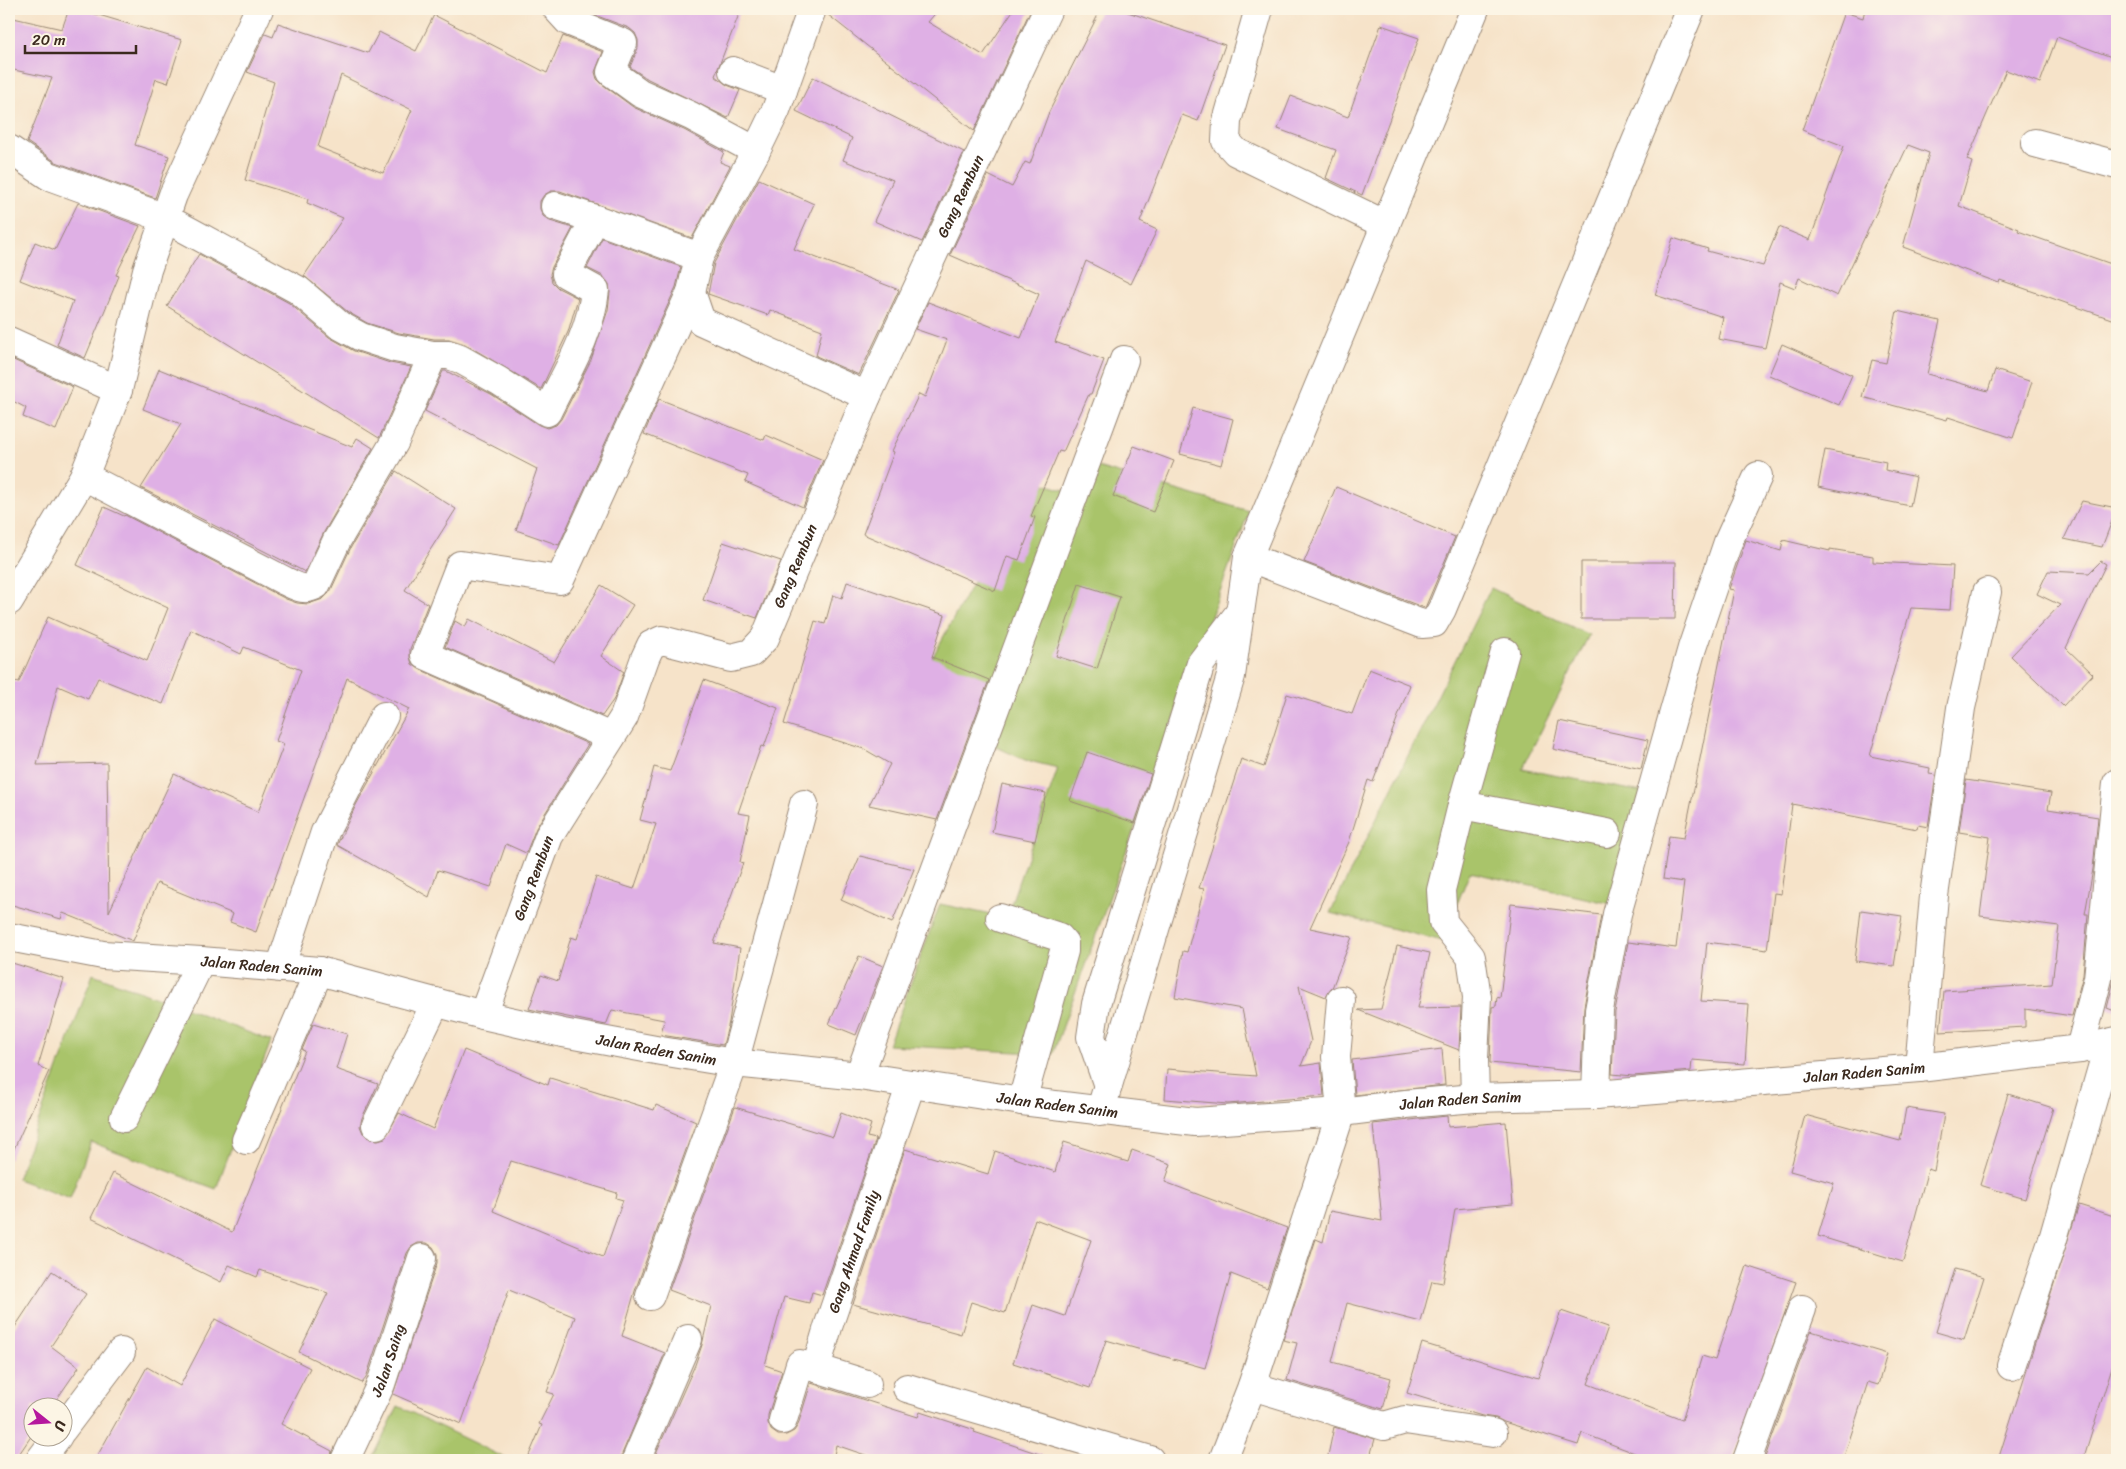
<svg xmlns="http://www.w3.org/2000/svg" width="2126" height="1469" font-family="Sriracha,sans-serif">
<rect width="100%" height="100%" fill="#fcf5e5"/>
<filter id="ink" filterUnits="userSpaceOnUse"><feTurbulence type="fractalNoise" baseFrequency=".02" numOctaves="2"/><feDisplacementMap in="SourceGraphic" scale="10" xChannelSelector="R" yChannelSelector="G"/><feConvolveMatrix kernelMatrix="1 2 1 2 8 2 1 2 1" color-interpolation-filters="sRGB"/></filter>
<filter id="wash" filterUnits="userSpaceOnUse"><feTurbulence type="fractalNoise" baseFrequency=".0096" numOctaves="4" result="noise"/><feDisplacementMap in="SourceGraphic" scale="20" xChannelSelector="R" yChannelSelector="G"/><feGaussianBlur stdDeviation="1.12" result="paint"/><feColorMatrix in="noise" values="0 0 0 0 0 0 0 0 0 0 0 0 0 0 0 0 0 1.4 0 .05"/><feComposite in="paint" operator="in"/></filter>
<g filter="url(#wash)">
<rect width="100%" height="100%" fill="#f6e3c9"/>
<g fill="#a9c46a" stroke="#727744">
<polygon points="1087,464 1249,511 1053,1054 888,1045 940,904 1006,918 1058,768 1025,760 906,706 1029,479 1077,494"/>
<polygon points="1491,588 1589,635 1522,769 1647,793 1616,905 1470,872 1442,941 1330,913"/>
<polygon points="93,974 271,1041 216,1189 91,1142 70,1199 17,1179"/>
<polygon points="398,1406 507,1459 507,1460 372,1460"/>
</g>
<g id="blocks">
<g fill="#dfb0e5" fill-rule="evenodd">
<polygon points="69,9 79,9 182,40 168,83 156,79 135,145 169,156 155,198 56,162 27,142 52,78 9,69 9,17 62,29"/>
<polygon points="579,9 741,9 715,76 727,85 740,90 728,118 648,79 630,67 638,48 638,40 635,33 629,28"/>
<polygon points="827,9 939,9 928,22 983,55 1014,9 1031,9 974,131 827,14"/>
<polygon points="1101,9 1119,9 1225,45 1198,121 1182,115 1140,222 1157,230 1131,284 1086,261 1055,342 1104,360 1091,394 1089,394 1063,452 1059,451 1031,516 1035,517 1019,560 1007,556 995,591 863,534 894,452 892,451 919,394 925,397 947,340 915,329 928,302 1021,338 1039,294 950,255 988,175 1012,187 1025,162 1030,164 1049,112"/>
<polygon points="1865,9 2117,9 2117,59 2057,37 2040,83 2006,70 1967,160 1972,162 1959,206 2019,229 2018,231 2117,266 2117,321 2000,280 1999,283 1903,247 1929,153 1908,145 1837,296 1799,278 1795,288 1780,282 1765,348 1718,339 1723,317 1655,295 1673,238 1708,249 1707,251 1763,266 1779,227 1810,240 1844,146 1802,130 1844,12 1863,18"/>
<path d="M434 15 547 73 563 36 603 52 595 72 597 79 602 84 633 107 684 130 724 152 720 162 730 166 692 238 560 191H551L544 195 540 201V209L543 216 550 221 573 228 552 267 550 274 552 282 558 288 578 298 568 332 541 389 465 344 449 339H434L399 333 367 323 348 312 304 276 343 218 307 203 308 199 245 180 274 82 247 72 265 34 273 37 278 23 368 53 379 32 416 51ZM341 75 412 110 383 173 318 147Z"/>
<polygon points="1381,25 1419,38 1362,195 1326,178 1336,150 1278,129 1291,96 1348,117"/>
<polygon points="813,77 964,152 922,242 874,221 893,180 843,160 852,138 796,111"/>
<polygon points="759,179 814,204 794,249 899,290 859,375 816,356 822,330 770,310 768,315 708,294 714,263"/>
<polygon points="78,203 140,226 116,275 119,276 85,358 57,345 73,301 20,280 35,242 55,250"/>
<polygon points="602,238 681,267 676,287 559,545 516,530 537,469 425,411 443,371 446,371 491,394 539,425 547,428 556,425 561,419 591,360 608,310 610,292 609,284 603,276 587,268"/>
<polygon points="199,254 289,303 329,337 354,351 390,363 411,367 379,438 167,306"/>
<polygon points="1897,311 1940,321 1927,374 1988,391 1995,370 2032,382 2013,438 1948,417 1947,420 1862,397 1872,360 1886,363"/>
<polygon points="1782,344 1852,375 1839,405 1769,375"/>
<polygon points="9,358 73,387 56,430 23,417 26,408 9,399"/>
<polygon points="159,369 352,447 357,438 373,448 324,532 305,572 141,488 181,424 143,409"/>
<polygon points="659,399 764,440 766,435 823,460 803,507 745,482 748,475 644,434"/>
<polygon points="1193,408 1233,419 1221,465 1180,454"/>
<polygon points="1134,446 1174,461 1153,512 1113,496"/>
<polygon points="1825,450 1886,462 1885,470 1916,477 1910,506 1818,487"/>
<path d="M396 471 456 509 405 590 428 604 410 649V657L412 664 419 669 588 744 536 828 526 853 506 844 491 887 438 870 429 897 337 845 356 805 409 709 347 678 256 932 230 922 233 914 157 883 133 941 63 913 61 919 9 904V680L19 682 48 617 147 661 168 608 77 565 104 507 124 516 125 515 286 599 297 603 308 604 323 599 330 592 351 547ZM191 630 241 654 244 647 301 670 276 741 284 744 258 812 174 774 109 912 107 763 37 765 58 686 88 699 98 678 163 704Z"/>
<polygon points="1336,487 1455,537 1425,608 1304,562"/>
<polygon points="2082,501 2117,508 2102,547 2064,539"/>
<polygon points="1746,540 1781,551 1783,540 1830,551 1830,549 1873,556 1873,562 1953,566 1950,610 1911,608 1870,756 1930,768 1929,774 1936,775 1928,827 1918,825 1917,829 1792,804 1781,894 1774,893 1767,950 1707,942 1701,1001 1749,1004 1745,1064 1692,1060 1691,1071 1633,1076 1612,1074 1615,1012 1628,942 1676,948 1684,882 1663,879 1669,836 1684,838 1734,590 1729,589"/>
<polygon points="723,542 781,561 757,618 703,600"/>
<polygon points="2101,561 2106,564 2066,648 2093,674 2063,706 2011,656 2060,605 2037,594 2048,571 2089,573"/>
<polygon points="1581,562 1676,562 1675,619 1581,619"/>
<polygon points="847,582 945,615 932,657 989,680 937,820 869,805 890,764 864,749 784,724 815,621 825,624 833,595 842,598"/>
<polygon points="1079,584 1120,597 1097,669 1056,656"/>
<polygon points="601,585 633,605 601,656 624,672 614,699 602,716 445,647 455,621 465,627 469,619 554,662"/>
<polygon points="1369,669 1410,685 1373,782 1368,780 1349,842 1310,928 1352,937 1332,988 1326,997 1299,986 1311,1041 1301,1066 1321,1063 1324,1096 1228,1104 1165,1099 1167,1069 1256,1076 1242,1009 1175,997 1183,951 1187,952 1204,889 1199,888 1241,759 1264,767 1287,694 1352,714"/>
<polygon points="704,680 778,708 764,747 761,746 738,813 750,815 740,862 743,863 714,943 740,948 729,1022 723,1045 661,1035 664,1020 612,1010 606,1025 529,1009 541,975 558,981 571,937 577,939 596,877 634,889 656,824 640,820 654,767 670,771"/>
<polygon points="1559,721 1648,740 1641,769 1553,749"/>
<polygon points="1087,752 1151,774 1135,823 1070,801"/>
<polygon points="1966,780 2051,793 2048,809 2098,817 2093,869 2085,914 2088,914 2083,975 2072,1016 2025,1009 2025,1027 1940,1032 1944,991 2052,984 2059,926 1980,916 1990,837 1959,832"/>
<polygon points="1002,784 1046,793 1035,841 992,832"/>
<polygon points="860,856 914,869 892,923 841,900"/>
<polygon points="1511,904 1601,915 1584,1007 1581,1072 1490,1063 1492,1007 1496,1006 1497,997 1500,998"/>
<polygon points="1861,910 1902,916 1894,966 1855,961"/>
<polygon points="2117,942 2117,1012 2107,1008 2114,980"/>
<polygon points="1397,946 1430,953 1418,1008 1461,1007 1459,1050 1358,1010 1381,1009"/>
<polygon points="859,956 883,966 856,1035 829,1024"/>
<polygon points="9,962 64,979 38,1066 49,1071 9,1160"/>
<path d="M313 1024 347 1034 336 1069 378 1084 362 1118 360 1126 363 1133 370 1139 378 1140 385 1138 399 1113 433 1129 464 1050 548 1085 550 1078 654 1110 656 1105 696 1122 635 1291 622 1336 665 1353 622 1454 621 1460H527L542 1425 539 1424 554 1394 547 1392 575 1317 509 1290 461 1424 393 1394 437 1263V1254L433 1247 427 1243H418L411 1247 407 1253 366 1378 362 1383 299 1352 328 1293 260 1270 257 1277 229 1265 221 1282 91 1218 113 1173 232 1232 305 1051 302 1050ZM511 1161 617 1193 616 1198 623 1200 603 1257 493 1211Z"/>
<polygon points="1442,1049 1445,1085 1355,1095 1352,1060"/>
<polygon points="2008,1094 2053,1108 2025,1199 1980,1185"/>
<polygon points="735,1107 833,1137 841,1113 871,1124 867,1137 876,1139 822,1295 812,1292 809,1303 784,1297 765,1365 782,1371 768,1415 768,1423 771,1430 778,1435 786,1435 794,1431 798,1425 811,1383 918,1417 920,1412 975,1430 974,1432 1042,1455 1041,1460 880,1460 836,1445 833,1460 653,1460 695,1365 702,1345 711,1306 669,1290"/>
<polygon points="1906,1108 1944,1114 1934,1171 1928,1169 1903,1262 1818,1236 1834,1183 1790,1171 1805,1115 1900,1141"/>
<polygon points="1447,1116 1448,1127 1506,1122 1513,1204 1455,1209 1443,1283 1432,1281 1421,1322 1347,1303 1332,1362 1391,1378 1383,1409 1287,1380 1297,1343 1283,1340 1316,1239 1323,1242 1330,1211 1382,1221 1373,1124"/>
<polygon points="1064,1142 1128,1162 1132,1150 1171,1164 1165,1182 1287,1228 1267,1288 1231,1274 1205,1368 1106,1340 1090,1388 1013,1363 1033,1305 1065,1316 1091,1240 1035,1219 1005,1313 971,1302 961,1334 853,1304 905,1149 988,1174 995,1151 1055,1172"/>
<polygon points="2079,1205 2117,1217 2117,1351 2083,1460 1998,1460"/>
<polygon points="1747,1266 1796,1282 1732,1460 1653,1460 1582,1433 1578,1445 1504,1422 1496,1418 1482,1416 1407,1393 1422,1343 1538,1378 1561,1311 1608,1327 1588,1384 1682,1420 1702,1356 1715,1360"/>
<polygon points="1955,1269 1984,1277 1964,1340 1936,1332"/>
<polygon points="52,1271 86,1294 51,1346 79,1367 52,1406 32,1406 32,1435 15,1460 9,1460 9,1336"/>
<polygon points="215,1319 310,1368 281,1424 332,1451 330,1460 95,1460 147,1367 180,1386"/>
<polygon points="1811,1331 1887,1354 1878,1385 1868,1382 1843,1460 1764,1460"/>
<polygon points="1334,1427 1375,1439 1369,1460 1327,1460"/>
</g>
</g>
</g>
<g filter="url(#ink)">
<use href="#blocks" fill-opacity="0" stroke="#988674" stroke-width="1"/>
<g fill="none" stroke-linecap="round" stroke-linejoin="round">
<g stroke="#988674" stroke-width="30">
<g id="minor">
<polyline points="557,9 568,21 623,43 611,72 640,93 691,116 756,151"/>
<polyline points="1259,9 1227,121 1226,141 1236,152 1386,225"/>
<polyline points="733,71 783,90"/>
<polyline points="2035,143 2117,165"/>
<path d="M9 149 49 176 165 218 298 290 339 325 361 337 395 348 433 355H449L460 359 499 381 547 412C566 373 591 334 595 290L566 274 595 219 699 257"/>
<polyline points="555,206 595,219"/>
<polyline points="691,292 701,321 867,396"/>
<polyline points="9,341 118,390"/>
<path d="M84 476 285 581C296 586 304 592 316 585L337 540 394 443 433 355"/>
<polyline points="1248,557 1422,624 1434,623 1442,609 1691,9"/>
<polyline points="9,601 84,476 118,390 147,270 173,195 259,9"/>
<polyline points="611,737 425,655 460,565 560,580 691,292 699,257 756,151 776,110 812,9"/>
<polyline points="1462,805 1607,833"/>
<polyline points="1000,918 1059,937 1064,943 1064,951 1022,1101"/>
<path id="s1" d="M9 937 103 955 201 961 319 971 483 1015 563 1033 661 1051 734 1063 859 1076 1022 1101 1195 1122 1341 1112 1406 1104 1475 1098 1596 1095 1919 1068 2080 1049 2117 1041"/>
<polyline points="280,968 325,832 384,716"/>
<path id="s2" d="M483 1015 549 836 624 717 645 658 651 645 662 640 731 658 751 653 765 638 867 396 1048 9"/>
<polyline points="2080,1049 2098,978 2117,783"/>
<polyline points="1919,1068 1934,896 1961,708 1987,592"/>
<polyline points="859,1076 1124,360"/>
<polyline points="1108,1086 1091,1037 1096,1004 1201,663 1240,612"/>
<polyline points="1596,1095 1599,1010 1617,914 1692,648 1728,542 1758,476"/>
<polyline points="1475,1098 1474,1059 1477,997 1471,957 1443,922 1441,890 1462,805 1505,652"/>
<polyline points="1100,1112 1231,676 1248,557 1475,9"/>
<polyline points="124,1118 201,961"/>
<polyline points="376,1125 436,1002"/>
<polyline points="246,1140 319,971"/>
<polyline points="650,1296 734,1063 804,804"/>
<polyline points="2011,1366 2053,1239 2109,1043"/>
<path id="s3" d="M867 1384 816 1368 828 1327 911 1084"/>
<polyline points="1252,1386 1384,1426 1405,1420 1493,1433"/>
<polyline points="907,1388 1150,1460"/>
<polyline points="783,1420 800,1364 816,1368"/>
<polyline points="62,1430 121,1352"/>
<polyline points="40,1460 58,1436"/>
<path id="s4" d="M345 1460 381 1384 422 1258"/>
<polyline points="636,1460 688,1339"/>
<polyline points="1223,1460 1252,1386 1341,1112 1336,1057 1341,1000"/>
<polyline points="1747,1460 1802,1309"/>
</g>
</g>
<use href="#minor" stroke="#fff" stroke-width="28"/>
</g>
</g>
<g text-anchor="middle" stroke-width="5" stroke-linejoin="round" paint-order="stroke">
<g font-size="15" fill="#3b2a1e" stroke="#fcf5e5">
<text dy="5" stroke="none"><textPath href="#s2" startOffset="1016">Gang Rembun</textPath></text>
<text dy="5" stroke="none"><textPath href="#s2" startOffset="611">Gang Rembun</textPath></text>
<text dy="5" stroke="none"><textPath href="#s2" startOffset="146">Gang Rembun</textPath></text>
<text dy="5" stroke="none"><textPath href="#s1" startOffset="255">Jalan Raden Sanim</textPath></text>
<text dy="5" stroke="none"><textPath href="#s1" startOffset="659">Jalan Raden Sanim</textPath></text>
<text dy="5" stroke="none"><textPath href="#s1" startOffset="1874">Jalan Raden Sanim</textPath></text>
<text dy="5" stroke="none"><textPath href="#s1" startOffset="1469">Jalan Raden Sanim</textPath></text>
<text dy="5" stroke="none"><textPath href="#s1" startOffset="1064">Jalan Raden Sanim</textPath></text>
<text dy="5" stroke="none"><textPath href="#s3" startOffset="176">Gang Ahmad Family</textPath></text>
<text dy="5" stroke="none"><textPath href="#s4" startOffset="109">Jalan Saing</textPath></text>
</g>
</g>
<rect width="2126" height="1469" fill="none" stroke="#fcf5e5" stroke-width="30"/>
<g transform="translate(48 1422) rotate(107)"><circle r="24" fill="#fcf5e5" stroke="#afa495"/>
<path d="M0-4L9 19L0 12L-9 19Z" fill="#b5179e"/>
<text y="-8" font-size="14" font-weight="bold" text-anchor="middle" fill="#3b2a1e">U</text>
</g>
<path d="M25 45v8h111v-8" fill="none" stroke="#3b2a1e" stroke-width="2.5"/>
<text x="32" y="45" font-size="15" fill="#3b2a1e" stroke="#fcf5e5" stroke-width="4" paint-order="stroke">20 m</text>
</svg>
